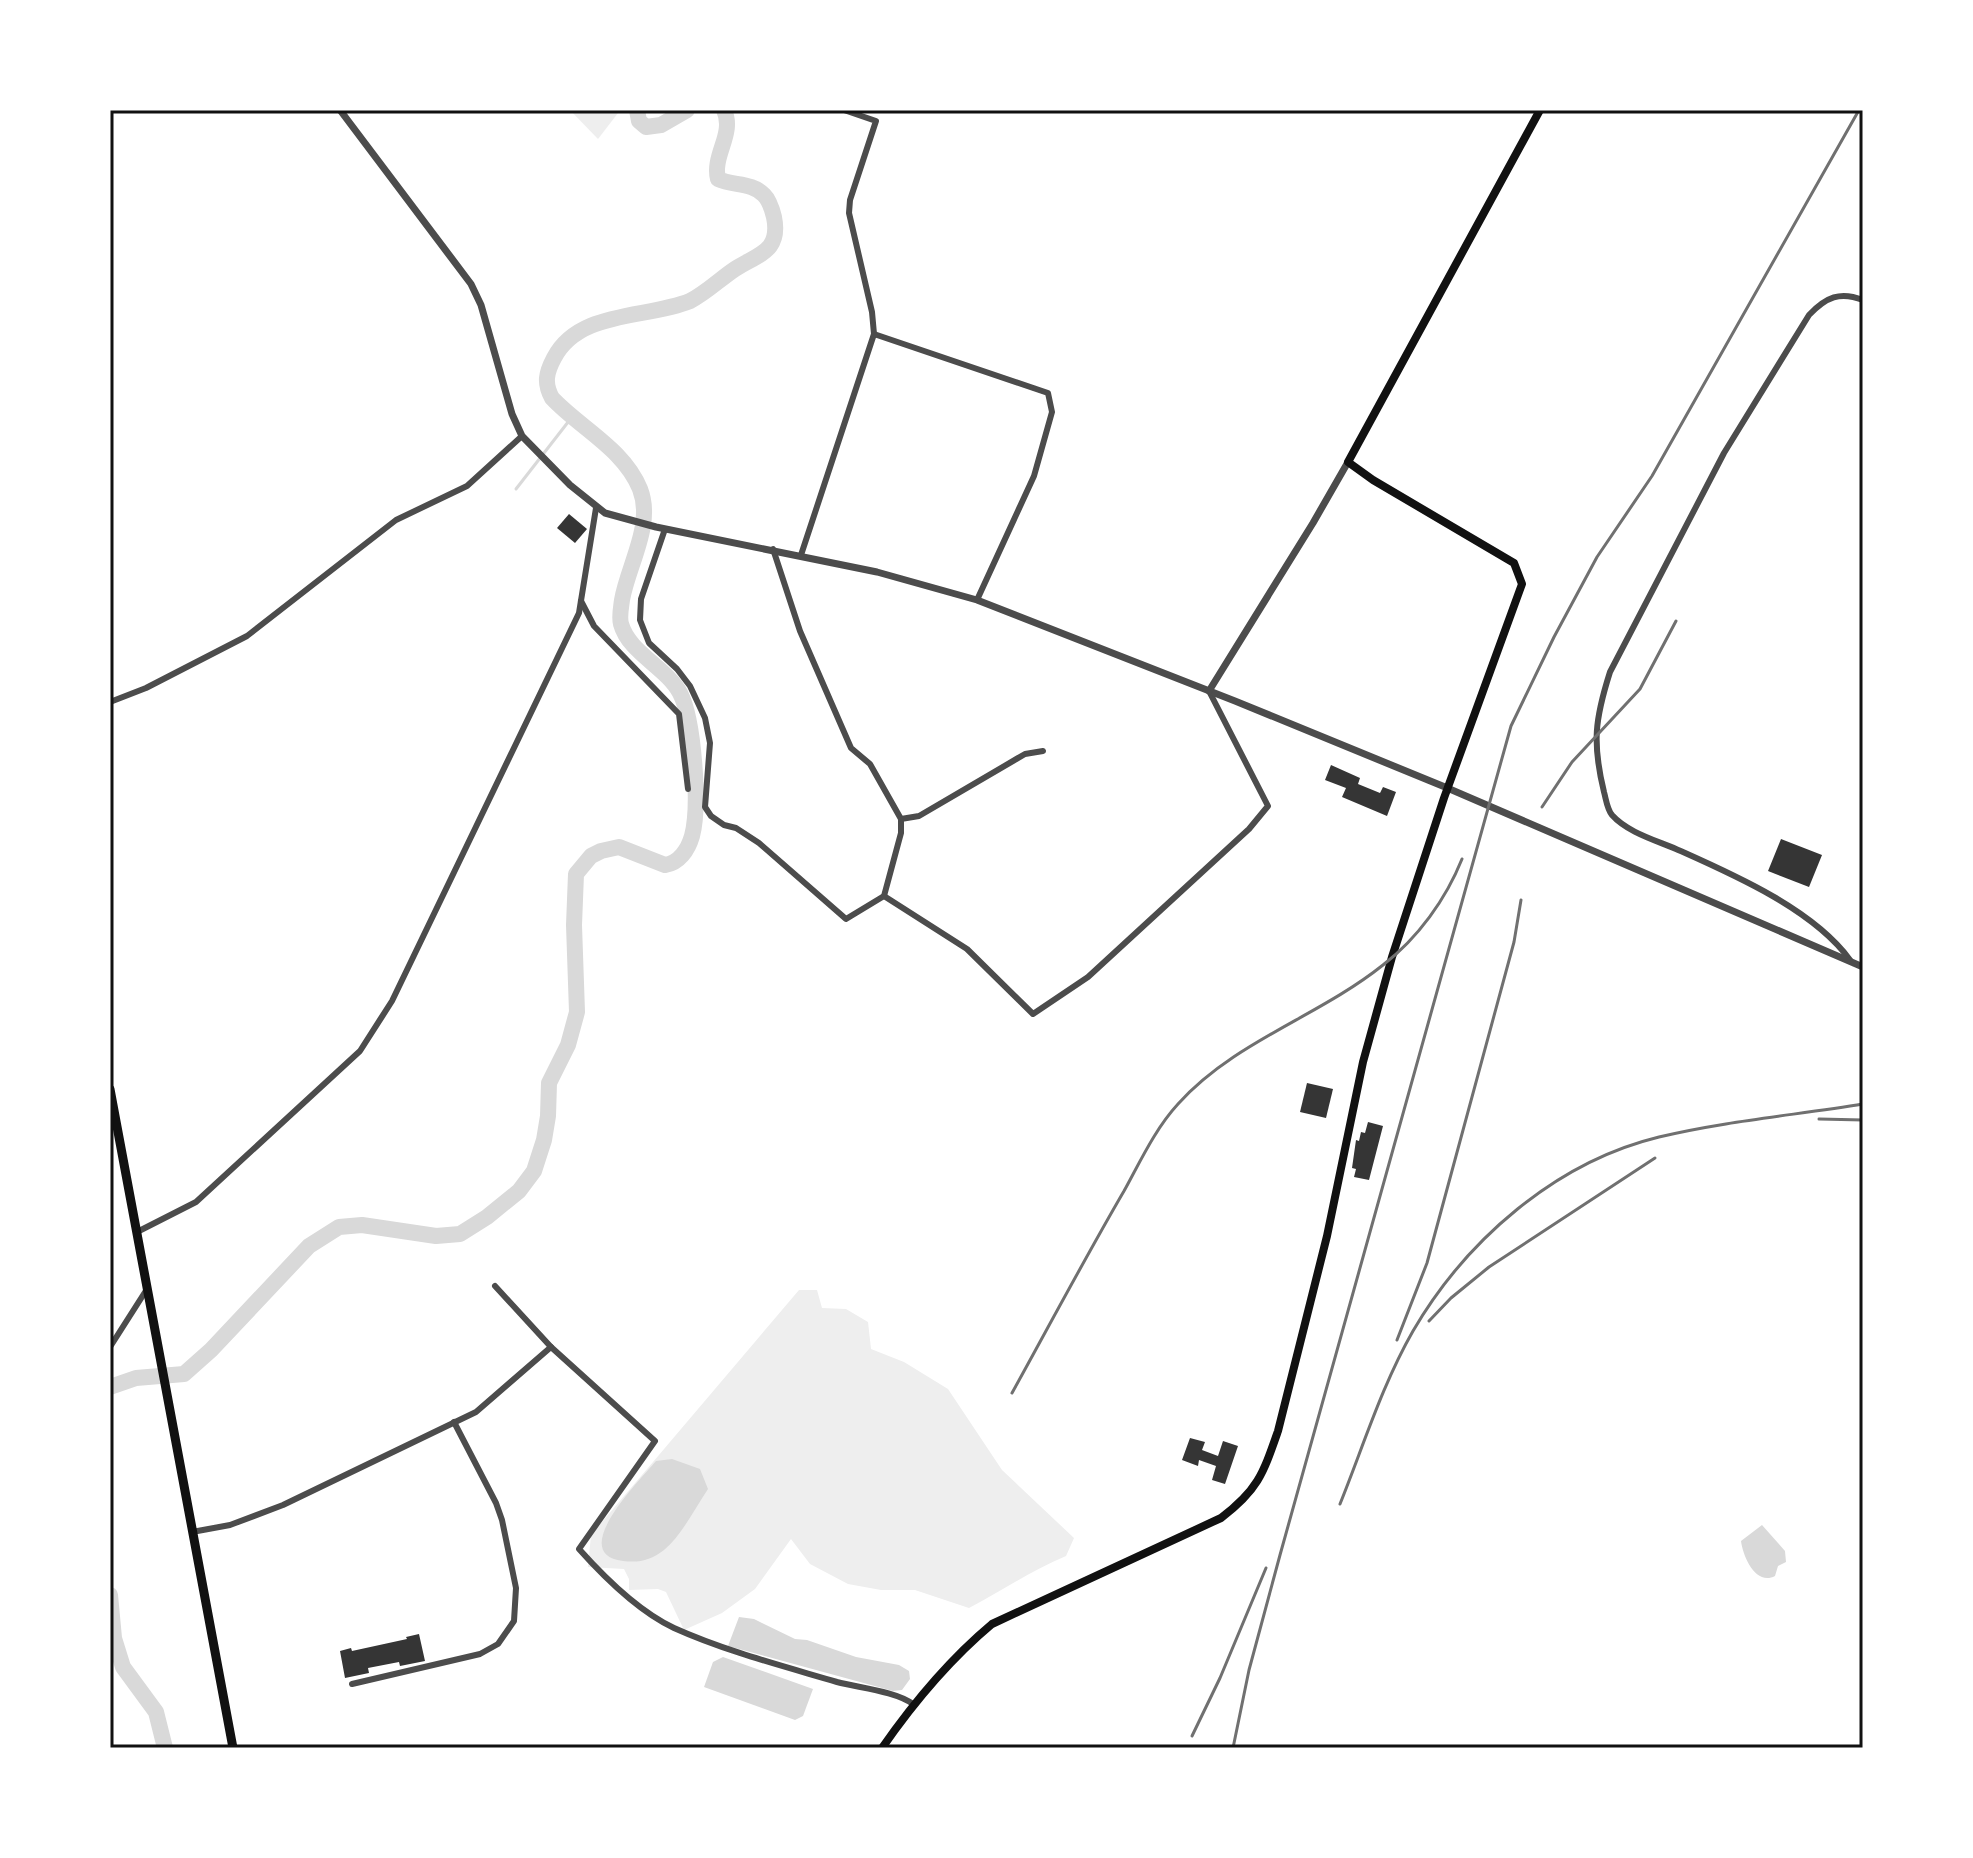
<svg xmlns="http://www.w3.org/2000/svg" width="1973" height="1858" font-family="'Source Serif 4',serif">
<rect width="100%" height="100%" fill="#fff"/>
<g fill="#eee">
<polygon points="570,110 618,110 618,113 598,139"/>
<path d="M799 1290H817L822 1308 846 1309 868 1322 871 1349 904 1362 948 1389 1002 1470 1074 1538 1066 1556C1032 1570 1002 1591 969 1608L915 1590H881L848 1584 810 1564 791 1539 755 1589 722 1613 684 1630 666 1592 658 1589 629 1590V1579L624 1569 588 1567 591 1535Z"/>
</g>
<g fill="#d9d9d9">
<path d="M672 1459 700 1469 708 1489C695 1508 682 1535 664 1550 651 1560 640 1563 623 1561 565 1554 642 1478 656 1461Z"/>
<path d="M1762 1525 1785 1551 1786 1562 1778 1566 1775 1576C1756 1586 1743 1557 1741 1541Z"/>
<polygon points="739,1617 754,1619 795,1639 807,1640 856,1657 899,1665 909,1671 910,1679 902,1690 893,1691 728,1646"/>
<polygon points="723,1657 813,1689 803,1716 795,1720 704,1687 713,1662"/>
</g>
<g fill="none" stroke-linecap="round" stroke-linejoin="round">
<polyline stroke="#d9d9d9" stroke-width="3" points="516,489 572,417"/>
<g stroke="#d9d9d9" stroke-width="16">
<polyline points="637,110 639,121 646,127 661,125 687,110"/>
<path d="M110 1387 136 1378 184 1374 211 1350 309 1246 339 1227 362 1225 436 1236 460 1234 487 1217 519 1191 534 1171 544 1140 548 1116 549 1083 568 1045 577 1012 574 925 576 874 591 856 601 851 619 847 665 865C679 863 688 850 692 836 700 806 694 720 680 693 666 667 629 653 621 624 619 617 621 608 622 600 628 565 654 525 640 489 624 449 580 428 552 398 544 383 546 373 554 358 579 310 646 319 690 301 706 293 720 279 735 269 758 254 781 252 774 217 772 209 769 200 764 195 752 182 733 186 718 179 712 155 735 134 724 110"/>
<polyline points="110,1595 114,1638 123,1667 156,1712 165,1748"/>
</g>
</g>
<g fill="#353535">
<polygon points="569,514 587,529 575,543 557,528"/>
<polygon points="1331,765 1360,778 1358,784 1380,793 1383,787 1396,792 1387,816 1342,797 1346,788 1325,780"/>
<polygon points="1781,839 1822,855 1809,887 1768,871"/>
<polygon points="1307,1083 1333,1089 1326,1118 1300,1112"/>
<polygon points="1368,1122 1383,1126 1369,1180 1354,1177 1356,1169 1352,1168 1356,1140 1359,1141 1361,1132 1365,1133"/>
<polygon points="1190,1438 1205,1442 1202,1450 1218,1456 1223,1441 1238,1446 1225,1484 1212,1480 1216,1466 1199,1460 1198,1466 1182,1460"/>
<polygon points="419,1634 425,1661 400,1666 399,1662 368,1668 369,1673 345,1678 340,1651 351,1648 352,1651 407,1639 406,1637"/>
</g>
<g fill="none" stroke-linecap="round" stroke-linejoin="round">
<g stroke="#4c4c4c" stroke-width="6">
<polyline points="844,110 876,121 850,200 849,213 872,312 874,334"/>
<polyline points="665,529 641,599 640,620 649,643 677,669 690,686 705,718 710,743 705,807 711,816 724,825 736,828 759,843 846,919 884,896 901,833 901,819 870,764 851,748 800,631 773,549"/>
<polyline points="801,555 874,334 1048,393 1052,412 1034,476 977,600"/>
<polyline points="581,601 594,626 679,714 688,789"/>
<polyline points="110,702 146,688 247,636 396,520 467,486 522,436"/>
<polyline points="901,819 919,816 1025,754 1043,751"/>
<polyline points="884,896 967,949 1033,1014 1088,977 1249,829 1268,806 1209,691"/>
<path d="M1850 960C1813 909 1732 874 1676 849 1655 840 1627 832 1612 815 1607 809 1606 799 1604 792 1592 743 1595 719 1610 672L1724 453 1809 315C1826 297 1840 291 1863 300"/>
<polyline points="137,1232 196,1202 360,1051 392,1001 579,613 596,508"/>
<path d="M495 1286 551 1347 655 1441 579 1549C604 1577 640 1612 674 1628 725 1651 783 1666 837 1682 860 1688 895 1691 913 1704"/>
<polyline points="110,1347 147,1289"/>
<polyline points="192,1532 230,1525 283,1505 476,1412 551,1347"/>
<polyline points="352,1684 480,1654 498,1644 514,1621 516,1588 502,1520 496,1503 454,1422"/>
</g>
<g stroke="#4c4c4c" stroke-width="7">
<polyline points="340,110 471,284 481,305 512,414 522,436 570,485 605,513 656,527 877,572 977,600 1235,701 1445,787 1863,967"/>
<polyline points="1209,691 1313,523 1348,462"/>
</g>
<path stroke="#111" stroke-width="8" d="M882 1748C914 1702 949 1660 992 1624L1221 1518C1258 1490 1263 1474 1278 1431L1327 1236 1363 1062 1392 957 1444 798 1522 584 1514 563 1373 480 1348 462 1540 110"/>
<polyline stroke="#111" stroke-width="9" points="110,1089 233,1748"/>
<g stroke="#707070" stroke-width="3">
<polyline points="1542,807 1572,762 1640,689 1676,621"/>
<polyline points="1819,1119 1863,1120"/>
<polyline points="1429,1321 1451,1298 1489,1267 1655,1158"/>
<polyline points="1397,1340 1427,1263 1514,942 1521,900"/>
<path d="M1012 1393C1049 1326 1085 1258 1124 1191 1140 1162 1155 1129 1178 1104 1235 1041 1318 1017 1383 965 1418 938 1446 899 1462 859"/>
<path d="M1340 1504C1363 1447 1382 1385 1413 1331 1466 1240 1556 1162 1659 1137 1726 1121 1796 1115 1863 1104"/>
<polyline points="1192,1736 1220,1678 1266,1568"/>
<polyline points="1233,1748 1249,1670 1280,1555 1511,726 1554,637 1597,557 1652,476 1859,110"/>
</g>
</g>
<rect width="1973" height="1858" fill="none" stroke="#ffffff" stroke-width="224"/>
<rect x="112" y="112" width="1749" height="1634" fill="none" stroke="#111" stroke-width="3"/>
</svg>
